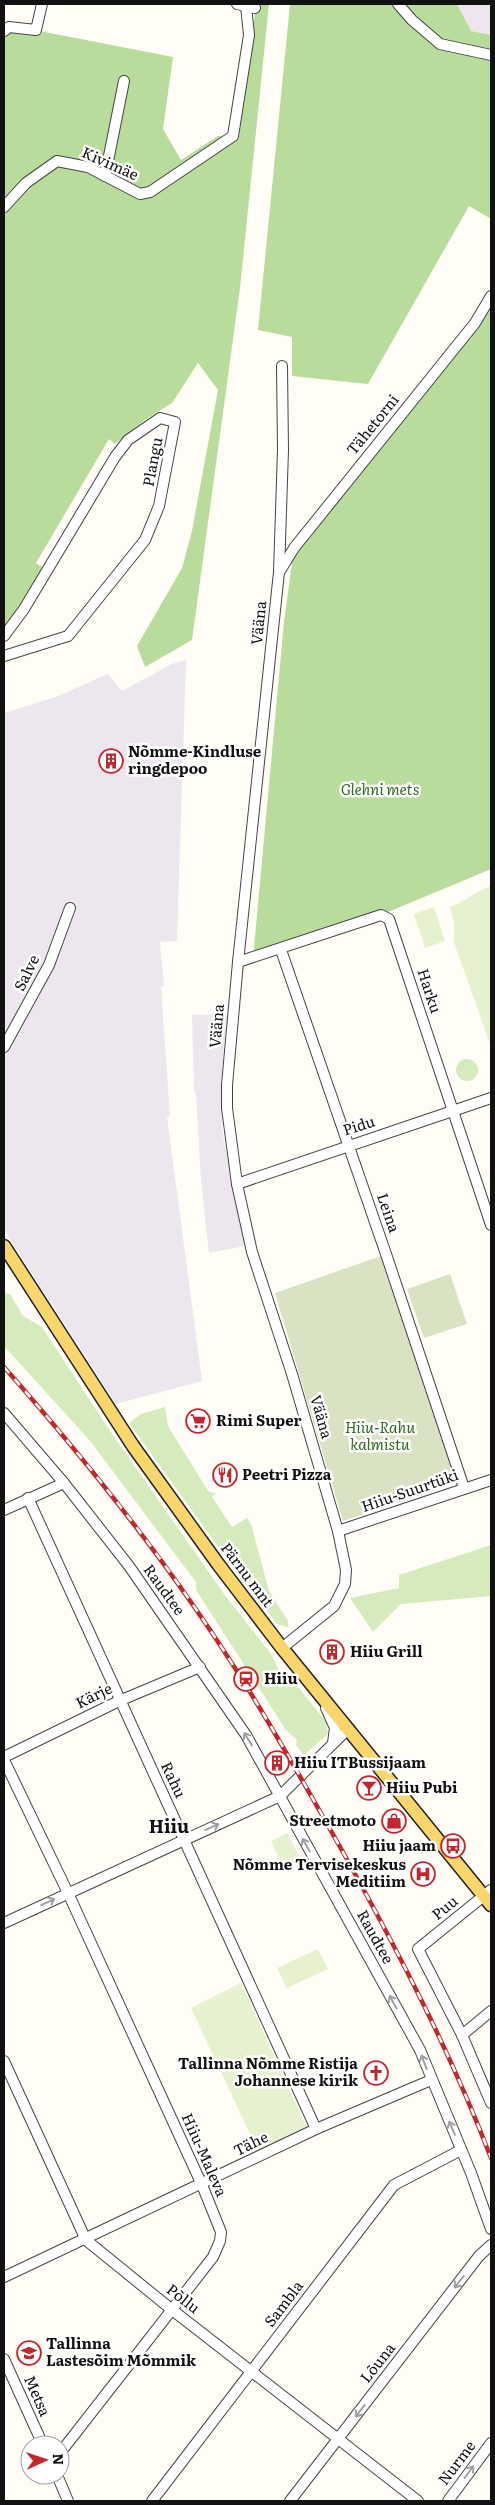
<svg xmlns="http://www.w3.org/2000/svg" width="495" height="2505" font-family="Literata,serif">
<rect width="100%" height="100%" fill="#fffdf5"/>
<g fill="#eee6ef">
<polygon points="457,4 491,4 491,35 471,31"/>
<polygon points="186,660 177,941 160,942 164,986 161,987 170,1116 167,1117 202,1381 116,1404 4,1230 4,713 56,697 108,674 122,691 172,664"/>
<polygon points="214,1014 227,1015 221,1083 222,1130 245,1246 209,1253 201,1180 196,1094 194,1090 192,1015"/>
</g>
<g fill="#d5ebbd">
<circle cx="467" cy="1070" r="11"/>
<polygon points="4,1293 10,1294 23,1316 42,1327 108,1428 224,1594 271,1654 282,1676 290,1677 326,1722 328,1734 304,1755 296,1745 297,1740 286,1730 196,1590 196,1582 91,1442 4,1346"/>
<polygon points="165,1407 168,1426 208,1491 216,1494 212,1497 232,1527 247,1518 251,1524 269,1591 288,1621 288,1627 277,1624 243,1581 129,1423 141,1414"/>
<polygon points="491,1545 491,1596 401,1604 373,1632 350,1598 399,1588 399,1575"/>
</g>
<g fill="#b9dc9c">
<polygon points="256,4 269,4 240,288 192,640 145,667 137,646 182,568 192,531 218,390 198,363 172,403 146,419 115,444 109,439 36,563 45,569 4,628 4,24 173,57 163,129 181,160 218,136 239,137"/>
<polygon points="290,4 457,4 471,31 491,35 491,219 469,206 368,384 292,376 292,337 258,330"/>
<polygon points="491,296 491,869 381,915 253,958 284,622 294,548"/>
</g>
<g fill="#d9e3c4">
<polygon points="381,1256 457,1482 409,1499 407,1493 387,1499 389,1506 343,1521 275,1293"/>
<polygon points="450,1274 467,1324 424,1338 407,1289"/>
</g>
<g fill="#e6f2cf">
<path d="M491 886V1047L454 942V921L450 907C465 902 475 891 491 886Z"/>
<polygon points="434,907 445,941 425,948 414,914"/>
<polygon points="287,1833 301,1860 284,1868 271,1841"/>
<polygon points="318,1949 328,1969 287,1988 277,1968"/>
<polygon points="241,1983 307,2128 258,2151 191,2008"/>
</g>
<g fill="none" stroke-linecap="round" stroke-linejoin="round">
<g stroke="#444" stroke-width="12">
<g id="minor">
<polyline points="237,4 255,8"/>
<polyline points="398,4 412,20 440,44 491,55"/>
<polyline points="4,31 9,27 36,30 42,4"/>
<polyline points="105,176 124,81"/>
<polyline points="4,207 26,183 57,161 88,167 140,194 150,192 233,136 249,35 246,6"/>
<polyline points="280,571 294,548 475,323 491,296"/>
<polyline points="4,636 24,609 115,457 128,440 160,418 175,422 159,506 145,540 68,636 4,656"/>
<polyline points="281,950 386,1254 464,1488"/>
<polyline points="238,962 381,915 389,919 491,1225"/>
<polyline points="4,1047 49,965 70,908"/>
<polyline points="237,1184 491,1098"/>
<polyline points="4,1413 64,1483 129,1566 246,1735 420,2050 471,2173 491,2229"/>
<polyline points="28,1498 316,2129"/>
<polyline points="4,1510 64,1483"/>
<polyline points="338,1531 491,1480"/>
<polyline points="282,1648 334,1606 345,1584 346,1570 338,1531 292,1374 252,1252 237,1184 227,1108 227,1085 238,962 279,572 283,450 282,366"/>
<polyline points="326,1708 335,1728 333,1743"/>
<polyline points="4,1757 119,1701 200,1667"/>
<polyline points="4,1760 68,1893 202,2185 221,2232 220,2241 213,2257 60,2453"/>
<polyline points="491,1890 418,1949 462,2035 491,2103"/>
<polyline points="4,1923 280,1796 348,1729"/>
<polyline points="462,2035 491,2011"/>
<polyline points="4,2061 86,2240 171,2309 418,2501"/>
<polyline points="4,2277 316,2129 431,2080"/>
<polyline points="4,2359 43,2445"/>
<polyline points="57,2475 68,2501"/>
<polyline points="152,2501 394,2185 461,2150"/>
<polyline points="290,2501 479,2256 491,2245"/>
<polyline points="448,2501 491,2443"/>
</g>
</g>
<g stroke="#222" stroke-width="15">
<polyline id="major" points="4,1246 133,1446 218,1564 282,1648 491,1905"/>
</g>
<use href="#minor" stroke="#fff" stroke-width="10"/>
<use href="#major" stroke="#f9d66b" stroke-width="12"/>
<g stroke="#c4262e" stroke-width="4.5">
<path id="rail" d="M4 1367C92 1467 175 1571 245 1684 280 1740 312 1797 344 1854 399 1953 451 2053 491 2158"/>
</g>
<use href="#rail" stroke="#fff" stroke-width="2.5" stroke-dasharray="8" stroke-linecap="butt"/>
</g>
<defs><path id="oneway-shaft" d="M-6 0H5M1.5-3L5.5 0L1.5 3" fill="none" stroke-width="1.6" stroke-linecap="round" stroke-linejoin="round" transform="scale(1.25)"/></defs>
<g stroke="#a0a0a0">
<use href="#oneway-shaft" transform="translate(248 1739) rotate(-122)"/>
<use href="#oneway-shaft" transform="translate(212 1827) rotate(-24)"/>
<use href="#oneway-shaft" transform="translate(306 1845) rotate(-119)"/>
<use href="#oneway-shaft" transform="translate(48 1902) rotate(-25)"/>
<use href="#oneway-shaft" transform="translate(393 2002) rotate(-119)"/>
<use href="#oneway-shaft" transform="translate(424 2062) rotate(-111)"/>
<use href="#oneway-shaft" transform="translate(452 2128) rotate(-113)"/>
<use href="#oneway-shaft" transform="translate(459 2282) rotate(128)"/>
<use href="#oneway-shaft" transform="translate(360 2411) rotate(128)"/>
<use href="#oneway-shaft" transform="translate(469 2472) rotate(-53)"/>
</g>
<defs>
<g id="building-ring" transform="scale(1.25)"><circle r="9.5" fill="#fff" stroke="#c4262e" stroke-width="1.5"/><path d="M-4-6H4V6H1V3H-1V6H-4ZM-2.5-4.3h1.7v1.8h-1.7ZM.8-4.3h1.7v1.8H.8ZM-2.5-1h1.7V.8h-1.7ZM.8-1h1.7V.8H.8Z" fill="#c4262e"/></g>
<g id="supermarket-ring" transform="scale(1.25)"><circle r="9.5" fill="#fff" stroke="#c4262e" stroke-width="1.5"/><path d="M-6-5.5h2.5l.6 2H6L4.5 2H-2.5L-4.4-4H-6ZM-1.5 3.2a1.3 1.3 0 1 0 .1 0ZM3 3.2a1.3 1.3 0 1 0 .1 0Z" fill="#c4262e"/></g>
<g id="restaurant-ring" transform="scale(1.25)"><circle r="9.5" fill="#fff" stroke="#c4262e" stroke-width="1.5"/><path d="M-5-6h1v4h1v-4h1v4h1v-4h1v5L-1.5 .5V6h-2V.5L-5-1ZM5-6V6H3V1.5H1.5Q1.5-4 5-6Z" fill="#c4262e"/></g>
<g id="station-ring" transform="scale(1.25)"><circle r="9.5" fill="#fff" stroke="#c4262e" stroke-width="1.5"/><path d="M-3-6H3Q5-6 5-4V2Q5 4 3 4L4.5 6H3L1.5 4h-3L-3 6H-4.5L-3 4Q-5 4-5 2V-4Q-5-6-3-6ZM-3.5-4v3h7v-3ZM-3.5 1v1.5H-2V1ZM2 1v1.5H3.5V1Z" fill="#c4262e"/></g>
<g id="bar-ring" transform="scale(1.25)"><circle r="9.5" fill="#fff" stroke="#c4262e" stroke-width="1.5"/><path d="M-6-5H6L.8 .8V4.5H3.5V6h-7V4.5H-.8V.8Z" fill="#c4262e"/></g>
<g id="shop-ring" transform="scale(1.25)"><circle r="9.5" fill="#fff" stroke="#c4262e" stroke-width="1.5"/><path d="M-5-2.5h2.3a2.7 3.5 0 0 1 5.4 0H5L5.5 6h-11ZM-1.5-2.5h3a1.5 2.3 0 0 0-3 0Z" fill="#c4262e"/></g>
<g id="bus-ring" transform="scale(1.25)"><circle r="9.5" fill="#fff" stroke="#c4262e" stroke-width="1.5"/><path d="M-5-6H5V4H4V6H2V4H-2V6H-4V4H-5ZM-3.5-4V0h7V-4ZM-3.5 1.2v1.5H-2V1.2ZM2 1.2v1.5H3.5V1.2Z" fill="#c4262e"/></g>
<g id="hospital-ring" transform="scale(1.25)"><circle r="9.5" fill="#fff" stroke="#c4262e" stroke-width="1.5"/><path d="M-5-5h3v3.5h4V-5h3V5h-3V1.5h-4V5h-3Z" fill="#c4262e"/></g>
<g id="church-ring" transform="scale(1.25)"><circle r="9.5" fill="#fff" stroke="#c4262e" stroke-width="1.5"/><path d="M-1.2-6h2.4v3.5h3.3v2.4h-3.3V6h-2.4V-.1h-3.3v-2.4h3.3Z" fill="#c4262e"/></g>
<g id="school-ring" transform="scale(1.25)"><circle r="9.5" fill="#fff" stroke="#c4262e" stroke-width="1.5"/><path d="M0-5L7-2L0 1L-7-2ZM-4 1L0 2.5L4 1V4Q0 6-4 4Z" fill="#c4262e"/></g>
</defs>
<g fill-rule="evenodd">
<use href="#building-ring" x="111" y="761"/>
<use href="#supermarket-ring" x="198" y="1421"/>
<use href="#restaurant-ring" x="225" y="1475"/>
<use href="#building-ring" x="332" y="1652"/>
<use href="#station-ring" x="246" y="1679"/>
<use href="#building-ring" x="277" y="1763"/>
<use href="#bar-ring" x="369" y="1788"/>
<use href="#shop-ring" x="394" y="1821"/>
<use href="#bus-ring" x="453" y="1846"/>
<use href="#hospital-ring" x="423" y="1874"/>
<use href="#church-ring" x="376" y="2073"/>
<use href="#school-ring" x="29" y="2353"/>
</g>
<g text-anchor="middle" stroke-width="5" stroke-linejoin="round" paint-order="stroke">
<g font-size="15" fill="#111" stroke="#fff">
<text transform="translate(110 164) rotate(24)" y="5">Kivimäe</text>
<text transform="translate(373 425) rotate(-51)" y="5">Tähetorni</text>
<text transform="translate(153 462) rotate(-79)" y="5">Plangu</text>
<text transform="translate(259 623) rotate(-84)" y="5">Vääna</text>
<text transform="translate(27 973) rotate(-64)" y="5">Salve</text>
<text transform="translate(429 991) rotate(72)" y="5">Harku</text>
<text transform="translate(217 1026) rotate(-85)" y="5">Vääna</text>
<text transform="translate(359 1126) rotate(-18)" y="5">Pidu</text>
<text transform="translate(388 1213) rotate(71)" y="5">Leina</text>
<text transform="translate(321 1417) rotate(74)" y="5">Vääna</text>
<text transform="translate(410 1491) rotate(-19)" y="5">Hiiu-Suurtüki</text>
<text transform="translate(247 1575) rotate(53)" y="5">Pärnu mnt</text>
<text transform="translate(164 1590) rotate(54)" y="5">Raudtee</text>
<text transform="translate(94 1696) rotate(-26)" y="5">Kärje</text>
<text transform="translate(173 1780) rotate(65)" y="5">Rahu</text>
<text transform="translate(445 1908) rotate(-39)" y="5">Puu</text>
<text transform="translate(375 1937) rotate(61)" y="5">Raudtee</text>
<text transform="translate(251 2144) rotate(-26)" y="5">Tähe</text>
<text transform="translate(204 2155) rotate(66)" y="5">Hiiu-Maleva</text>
<text transform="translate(183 2299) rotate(38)" y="5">Põllu</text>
<text transform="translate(284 2304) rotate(-53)" y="5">Sambla</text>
<text transform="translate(378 2363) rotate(-52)" y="5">Lõuna</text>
<text transform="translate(37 2396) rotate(66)" y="5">Metsa</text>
<text transform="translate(457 2463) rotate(-53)" y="5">Nurme</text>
</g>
<g font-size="15" font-weight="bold" fill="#111" stroke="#fff" text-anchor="start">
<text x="128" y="757">Nõmme-Kindluse<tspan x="128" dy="17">ringdepoo</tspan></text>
<text x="216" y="1426">Rimi Super</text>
<text x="242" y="1480">Peetri Pizza</text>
<text x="350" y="1657">Hiiu Grill</text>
<text x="264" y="1684">Hiiu</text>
<text x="294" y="1768">Hiiu ITBussijaam</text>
<text x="386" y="1793">Hiiu Pubi</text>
<text x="376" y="1826" text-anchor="end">Streetmoto</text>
<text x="436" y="1851" text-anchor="end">Hiiu jaam</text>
<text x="406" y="1870" text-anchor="end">Nõmme Tervisekeskus<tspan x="406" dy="17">Meditiim</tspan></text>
<text x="358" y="2069" text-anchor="end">Tallinna Nõmme Ristija<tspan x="358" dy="17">Johannese kirik</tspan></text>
<text x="46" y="2349">Tallinna<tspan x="46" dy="17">Lastesõim Mõmmik</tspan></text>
</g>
<g font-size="15" font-style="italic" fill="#2f6b1f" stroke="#fff">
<text x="380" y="795">Glehni mets</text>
<text x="380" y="1433">Hiiu-Rahu<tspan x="380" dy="17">kalmistu</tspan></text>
</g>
<g font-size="18" font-weight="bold" fill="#111" stroke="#fff">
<text x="169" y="1833">Hiiu</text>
</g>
</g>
<rect width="495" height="2505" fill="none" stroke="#111111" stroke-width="10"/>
<g transform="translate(45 2460) rotate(87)"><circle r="24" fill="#ffffff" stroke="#a0a0a0"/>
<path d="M0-4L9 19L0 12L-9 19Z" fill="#c4262e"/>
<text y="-8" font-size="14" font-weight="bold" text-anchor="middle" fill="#111111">N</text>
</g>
</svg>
